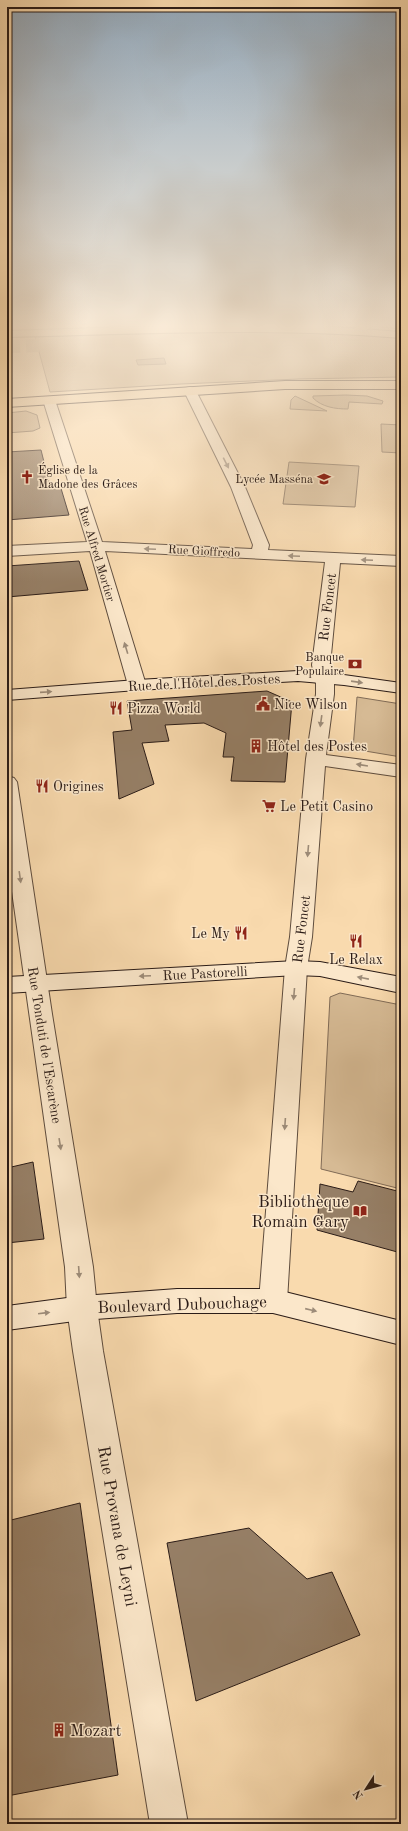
<svg xmlns="http://www.w3.org/2000/svg" width="408" height="1831" font-family="'Old Standard TT',serif">
<rect width="100%" height="100%" fill="#f9daae"/>
<filter id="stains"><feTurbulence type="fractalNoise" baseFrequency=".005" numOctaves="4"/><feColorMatrix values="0 0 0 0 .2 0 0 0 0 .09 0 0 0 0 .02 0 0 0 .5 -.17"/></filter>
<radialGradient id="worn" r=".72"><stop offset=".6" stop-color="#630" stop-opacity="0"/><stop offset="1" stop-color="#630" stop-opacity=".3"/></radialGradient>
<g fill="#d6ba94" stroke="#806b56">
<polygon points="254,331 295,331 401,338 401,377 299,379 181,384 50,392 35,337"/>
<path d="M346 395 367 396 383 401 382 404 349 402 348 409C335 409 322 407 313 398V396Z"/>
<polygon points="295,396 327,411 290,409 291,400"/>
<polygon points="26,411 37,415 40,428 33,431 7,433 7,413"/>
<polygon points="381,424 401,425 401,453 382,452"/>
<polygon points="289,462 359,466 355,507 283,504"/>
<polygon points="357,697 401,704 401,757 353,749"/>
<polygon points="340,993 401,1005 401,1189 321,1169 330,997"/>
</g>
<polygon fill="#b3997b" stroke="#7d6753" points="164,358 166,364 138,365 136,360"/>
<g fill="#967f66" stroke="#2b1c17">
<polygon points="41,450 50,486 60,485 69,515 7,520 7,452"/>
<polygon points="79,561 88,590 7,597 7,566"/>
<polygon points="267,691 292,702 285,782 231,781 234,757 223,757 226,733 204,723 165,725 169,741 142,743 154,784 119,799 113,732 132,730 127,701"/>
<polygon points="33,1162 44,1239 7,1243 7,1168"/>
<polygon points="358,1181 401,1192 401,1253 317,1230 320,1184 353,1192"/>
<polygon points="80,1503 118,1775 7,1796 7,1521"/>
<polygon points="249,1528 307,1579 332,1572 360,1635 196,1701 167,1543"/>
</g>
<g fill="none" stroke-linecap="round" stroke-linejoin="round">
<polyline stroke="#d0b490" stroke-width="13" stroke-dasharray="13 6" stroke-linecap="butt" points="7,347 230,336 364,334 401,337"/>
<g stroke="#5e4c3d" stroke-width="2">
<g id="street">
<polygon points="358,326 372,326 364,332 360,333 354,330"/>
<polygon points="190,387 194,388 196,391 245,487 269,545 268,550 401,556 401,566 340,563 330,665 334,684 334,694 326,755 401,765 401,777 325,766 312,937 307,968 287,1301 283,1309 273,1313 263,1309 259,1301 285,968 290,937 306,759 316,694 316,684 312,665 325,562 105,551 146,685 143,689 137,690 131,689 128,685 90,551 7,556 7,546 87,542 43,400 44,397 54,397 55,400 102,542 252,549 253,545 231,487 184,391 186,388"/>
<polygon points="7,776 14,778 17,782 52,1014 93,1267 97,1308 103,1351 188,1824 150,1824 73,1351 67,1308 65,1267 7,856"/>
</g>
</g>
<g stroke="#2b1c17" stroke-width="2">
<g id="secondary">
<polygon points="298,671 344,675 401,683 401,693 344,685 298,681 137,690 7,700 7,690 137,680"/>
<polygon points="296,961 320,962 401,977 401,993 320,976 296,975 7,993 7,977"/>
<polygon points="177,1289 273,1289 401,1321 401,1345 273,1313 177,1313 82,1320 7,1330 7,1306 82,1296"/>
</g>
</g>
<g stroke="#2b1c17" stroke-width="2">
<g id="primary">
<path d="M153 326H321L401 332V338C270 327 139 334 7 337V331Z"/>
<polygon points="285,381 401,381 401,389 285,389 7,407 7,399"/>
</g>
</g>
<use href="#street" fill="#fbe7ca" fill-rule="evenodd"/>
<use href="#secondary" fill="#fbe7ca" fill-rule="evenodd"/>
<use href="#primary" fill="#f9daae" fill-rule="evenodd"/>
<polyline stroke="#2b1c17" stroke-width="1" points="374,326 401,329"/>
</g>
<defs><path id="oneway-solid" d="M-6-.8H1V-3.2L6.5 0L1 3.2V.8H-6Z"/></defs>
<g fill="#9d8c79">
<use href="#oneway-solid" transform="translate(226 463) rotate(63)"/>
<use href="#oneway-solid" transform="translate(150 549) rotate(-177)"/>
<use href="#oneway-solid" transform="translate(294 556) rotate(-177)"/>
<use href="#oneway-solid" transform="translate(367 560) rotate(-177)"/>
<use href="#oneway-solid" transform="translate(126 648) rotate(-107)"/>
<use href="#oneway-solid" transform="translate(357 682) rotate(8)"/>
<use href="#oneway-solid" transform="translate(46 692) rotate(-4)"/>
<use href="#oneway-solid" transform="translate(321 721) rotate(98)"/>
<use href="#oneway-solid" transform="translate(362 765) rotate(-171)"/>
<use href="#oneway-solid" transform="translate(308 851) rotate(95)"/>
<use href="#oneway-solid" transform="translate(20 877) rotate(82)"/>
<use href="#oneway-solid" transform="translate(145 976) rotate(177)"/>
<use href="#oneway-solid" transform="translate(363 978) rotate(-169)"/>
<use href="#oneway-solid" transform="translate(294 994) rotate(95)"/>
<use href="#oneway-solid" transform="translate(285 1124) rotate(94)"/>
<use href="#oneway-solid" transform="translate(60 1144) rotate(81)"/>
<use href="#oneway-solid" transform="translate(79 1272) rotate(86)"/>
<use href="#oneway-solid" transform="translate(311 1310) rotate(13)"/>
<use href="#oneway-solid" transform="translate(44 1313) rotate(-7)"/>
</g>
<linearGradient id="sky" x2="0" y2="1"><stop stop-color="#93a9bc"/><stop offset="0.56" stop-color="#fceedb"/><stop offset="1" stop-color="#fceedb" stop-opacity="0"/></linearGradient>
<rect width="408" height="582" fill="url(#sky)"/>
<defs>
<g id="church-bare" transform="scale(1.08)"><path d="M-1.2-6h2.4v3.5h3.3v2.4h-3.3V6h-2.4V-.1h-3.3v-2.4h3.3Z" fill="#8f2418" stroke="#fbe7ca" stroke-width="2.5" paint-order="stroke"/></g>
<g id="school-bare" transform="scale(1.08)"><path d="M0-5L7-2L0 1L-7-2ZM-4 1L0 2.5L4 1V4Q0 6-4 4Z" fill="#8f2418" stroke="#fbe7ca" stroke-width="2.5" paint-order="stroke"/></g>
<g id="bank-bare" transform="scale(1.08)"><path d="M-6-4H6V4H-6ZM0-2.3a2.3 2.3 0 1 0 0 4.6a2.3 2.3 0 1 0 0-4.6Z" fill="#8f2418" stroke="#fbe7ca" stroke-width="2.5" paint-order="stroke"/></g>
<g id="civic-bare" transform="scale(1.08)"><path d="M-.6-6.5H3V-4.5H.6V-3L4-1V1h2V6H-6V1h2V-1L-.6-3ZM-1.2 2.5V6h2.4V2.5Z" fill="#8f2418" stroke="#fbe7ca" stroke-width="2.5" paint-order="stroke"/></g>
<g id="restaurant-bare" transform="scale(1.08)"><path d="M-5-6h1v4h1v-4h1v4h1v-4h1v5L-1.5 .5V6h-2V.5L-5-1ZM5-6V6H3V1.5H1.5Q1.5-4 5-6Z" fill="#8f2418" stroke="#fbe7ca" stroke-width="2.5" paint-order="stroke"/></g>
<g id="building-bare" transform="scale(1.08)"><path d="M-4-6H4V6H1V3H-1V6H-4ZM-2.5-4.3h1.7v1.8h-1.7ZM.8-4.3h1.7v1.8H.8ZM-2.5-1h1.7V.8h-1.7ZM.8-1h1.7V.8H.8Z" fill="#8f2418" stroke="#fbe7ca" stroke-width="2.5" paint-order="stroke"/></g>
<g id="supermarket-bare" transform="scale(1.08)"><path d="M-6-5.5h2.5l.6 2H6L4.5 2H-2.5L-4.4-4H-6ZM-1.5 3.2a1.3 1.3 0 1 0 .1 0ZM3 3.2a1.3 1.3 0 1 0 .1 0Z" fill="#8f2418" stroke="#fbe7ca" stroke-width="2.5" paint-order="stroke"/></g>
<g id="library-bare" transform="scale(1.08)"><path d="M-6-4Q-3-5.5-.7-3.5V5Q-3 3-6 4ZM6-4Q3-5.5 .7-3.5V5Q3 3 6 4Z" fill="#8f2418" stroke="#fbe7ca" stroke-width="2.5" paint-order="stroke"/></g>
</defs>
<g fill-rule="evenodd">
<use href="#church-bare" x="27" y="477"/>
<use href="#school-bare" x="324" y="479"/>
<use href="#bank-bare" x="355" y="664"/>
<use href="#civic-bare" x="263" y="704"/>
<use href="#restaurant-bare" x="116" y="708"/>
<use href="#building-bare" x="256" y="746"/>
<use href="#restaurant-bare" x="42" y="786"/>
<use href="#supermarket-bare" x="269" y="806"/>
<use href="#restaurant-bare" x="241" y="933"/>
<use href="#restaurant-bare" x="356" y="941"/>
<use href="#library-bare" x="360" y="1211"/>
<use href="#building-bare" x="59" y="1730"/>
</g>
<g text-anchor="middle" stroke-width="3" stroke-linejoin="round" paint-order="stroke">
<g font-size="12" fill="#2b1c17" stroke="#fbe7ca" text-anchor="end">
<text x="38" y="474" text-anchor="start">Église de la<tspan x="38" dy="14">Madone des Grâces</tspan></text>
<text x="313" y="483">Lycée Masséna</text>
<text x="344" y="661">Banque<tspan x="344" dy="14">Populaire</tspan></text>
</g>
<g font-size="12" fill="#2b1c17" stroke="#fbe7ca">
<text transform="translate(204 551) rotate(3)" y="4">Rue Gioffredo</text>
<text transform="translate(97 554) rotate(73)" y="4">Rue Alfred Mortier</text>
</g>
<g font-size="14" fill="#2b1c17" stroke="#fbe7ca">
<text transform="translate(327 607) rotate(-83)" y="5">Rue Foncet</text>
<text transform="translate(204 682) rotate(-3)" y="5">Rue de l'Hôtel des Postes</text>
<text transform="translate(301 929) rotate(-83)" y="5">Rue Foncet</text>
<text transform="translate(205 973) rotate(-3)" y="5">Rue Pastorelli</text>
<text transform="translate(45 1045) rotate(81)" y="5">Rue Tonduti de l'Escarène</text>
</g>
<g font-size="14" fill="#2b1c17" stroke="#fbe7ca" text-anchor="start">
<text x="274" y="709">Nice Wilson</text>
<text x="127" y="713">Pizza World</text>
<text x="267" y="751">Hôtel des Postes</text>
<text x="53" y="791">Origines</text>
<text x="280" y="811">Le Petit Casino</text>
<text x="230" y="938" text-anchor="end">Le My</text>
<text x="356" y="964" text-anchor="middle">Le Relax</text>
</g>
<g font-size="17" fill="#2b1c17" stroke="#fbe7ca" text-anchor="end">
<text x="349" y="1207">Bibliothèque<tspan x="349" dy="20">Romain Gary</tspan></text>
<text x="70" y="1736" text-anchor="start">Mozart</text>
</g>
<g font-size="17" fill="#2b1c17" stroke="#fbe7ca">
<text transform="translate(182 1304) rotate(-2)" y="6">Boulevard Dubouchage</text>
<text transform="translate(118 1526) rotate(80)" y="6">Rue Provana de Leyni</text>
</g>
</g>
<rect width="408" height="1831" fill="none" stroke="#f9daae" stroke-width="24"/>
<rect x="8" y="8" width="392" height="1815" fill="none" stroke="#2b1c17" stroke-width="2"/>
<rect x="12" y="12" width="384" height="1807" fill="none" stroke="#2b1c17"/>
<g transform="translate(366 1789) rotate(234)" stroke="#fbe7ca" stroke-width="3" paint-order="stroke">
<path d="M0-3L7 15L0 10L-7 15Z" fill="#2b1c17"/>
<text y="-6" font-size="11" font-weight="bold" text-anchor="middle" fill="#2b1c17">N</text>
</g>
<rect width="100%" height="100%" filter="url(#stains)"/>
<rect width="100%" height="100%" fill="url(#worn)"/>
</svg>
